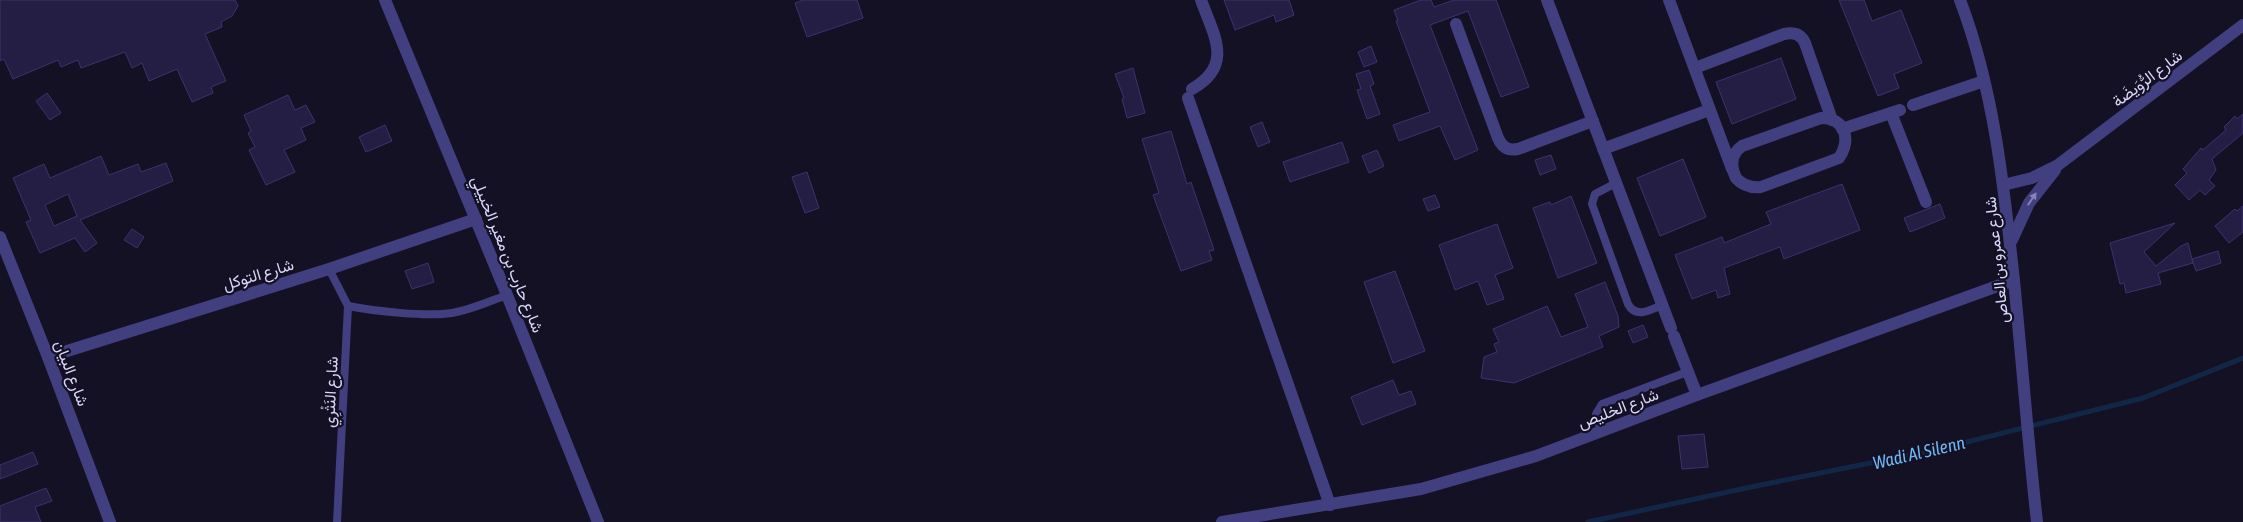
<svg xmlns="http://www.w3.org/2000/svg" width="2243" height="522" font-family="'Asap Condensed',Vazirmatn,sans-serif">
<rect width="100%" height="100%" fill="#141124"/>
<g fill="none" stroke-linecap="round" stroke-linejoin="round">
<polyline stroke="#122747" stroke-width="5" points="1588,522 1751,487 1935,450 2143,398 2243,358"/>
</g>
<g fill="#251e44" stroke="#3d326e" fill-rule="evenodd">
<polygon points="0,0 235,0 238,6 232,16 221,22 222,27 205,34 226,81 211,87 213,93 192,102 177,69 149,81 142,63 132,68 125,52 81,68 78,60 61,67 58,60 13,79 4,59 0,61"/>
<polygon points="803,0 857,0 863,18 807,37 795,3"/>
<polygon points="1224,0 1289,0 1294,15 1276,22 1274,15 1235,30"/>
<polygon points="1421,0 1431,0 1434,7 1454,0 1496,0 1529,87 1501,97 1468,11 1430,25 1478,150 1455,160 1440,126 1399,141 1393,125 1430,112 1396,21 1398,21 1394,10"/>
<polygon points="1839,0 1864,0 1872,21 1901,10 1922,63 1894,74 1899,88 1878,96"/>
<polygon points="1371,46 1377,62 1364,67 1358,52"/>
<polygon points="1781,58 1796,99 1732,124 1716,82"/>
<polygon points="1133,68 1145,113 1127,118 1122,99 1124,98 1115,74"/>
<polygon points="1369,70 1374,84 1370,86 1380,114 1367,119 1357,90 1361,89 1356,74"/>
<polygon points="47,93 61,113 50,120 36,101"/>
<polygon points="288,95 295,110 306,105 315,122 301,128 306,140 284,150 295,172 266,185 249,150 255,147 248,133 251,131 244,115"/>
<polygon points="2243,114 2243,133 2212,159 2216,170 2209,180 2215,186 2205,195 2200,190 2189,200 2175,185 2187,173 2183,169 2201,148 2203,150 2226,130 2224,127 2235,116 2237,119"/>
<polygon points="1262,122 1270,142 1258,147 1250,127"/>
<polygon points="385,125 392,141 366,152 359,137"/>
<polygon points="1171,131 1187,184 1191,182 1214,250 1209,251 1212,260 1181,271 1153,195 1159,193 1142,139"/>
<polygon points="1342,142 1349,162 1290,182 1283,162"/>
<polygon points="1377,150 1384,166 1369,173 1362,156"/>
<polygon points="1551,155 1556,169 1540,175 1535,160"/>
<path d="M101 156 109 175 138 164 141 172 166 163 173 181 80 220 97 243 85 252 75 238 40 253 26 222 31 220 13 178 44 164 50 178ZM68 194 77 216 54 226 45 205Z"/>
<polygon points="1683,159 1706,217 1660,236 1637,178"/>
<polygon points="807,172 819,208 805,213 792,177"/>
<polygon points="1842,184 1860,230 1784,259 1780,247 1724,268 1730,294 1718,298 1716,290 1692,299 1675,255 1722,237 1724,243 1771,224 1766,212"/>
<polygon points="1435,195 1440,207 1428,211 1423,199"/>
<polygon points="1571,196 1597,263 1558,278 1533,208 1550,202 1551,205"/>
<polygon points="1940,204 1945,218 1910,232 1904,218"/>
<polygon points="2243,206 2243,232 2229,243 2215,226 2235,209 2237,211"/>
<polygon points="2175,223 2144,252 2156,266 2181,246 2188,243 2193,263 2158,273 2161,284 2126,293 2124,283 2120,284 2110,243"/>
<polygon points="1497,224 1513,268 1495,275 1504,299 1487,305 1478,281 1455,290 1439,245"/>
<polygon points="132,229 144,237 137,248 124,240"/>
<polygon points="2218,251 2221,263 2196,271 2192,259"/>
<polygon points="428,263 434,282 412,289 405,271"/>
<polygon points="1395,271 1425,351 1393,363 1364,282"/>
<polygon points="1605,282 1618,316 1619,327 1599,336 1603,347 1514,383 1481,378 1484,357 1497,352 1494,344 1499,342 1493,329 1547,306 1561,337 1588,327 1575,294"/>
<polygon points="1643,325 1648,337 1633,343 1628,331"/>
<polygon points="1393,380 1399,395 1411,391 1416,404 1362,425 1351,397"/>
<polygon points="1704,434 1708,467 1682,469 1678,436"/>
<polygon points="33,452 38,464 0,479 0,465"/>
<polygon points="46,488 52,501 35,507 41,522 0,522 0,506"/>
</g>
<g fill="none" stroke-linecap="round" stroke-linejoin="round">
<g stroke="#413f80" stroke-width="8">
<path d="M1616 183 1595 194 1592 204 1628 304C1636 319 1651 310 1662 305"/>
<polyline points="329,269 348,306 337,522"/>
<path d="M348 306C374 311 426 317 452 313 471 310 490 301 507 295"/>
<polyline points="1601,432 1596,414 1602,404 1687,372"/>
</g>
<g stroke="#413f80" stroke-width="12">
<polyline points="385,0 507,295 598,522"/>
<polyline points="1547,0 1671,328"/>
<polyline points="1669,0 1732,169"/>
<path d="M1960 0C1994 89 2004 187 2014 281 2022 361 2028 442 2037 522"/>
<path d="M1456 24 1498 138C1502 147 1508 151 1518 149L1593 121"/>
<path d="M1695 68 1784 34C1794 32 1801 34 1805 43L1832 120"/>
<path d="M1192 89C1234 65 1214 36 1201 0"/>
<polyline points="1188,98 1330,505"/>
<polyline points="1913,105 1984,81"/>
<polyline points="1891,113 1926,202"/>
<path d="M1821 118C1846 118 1851 140 1839 158L1761 187C1751 188 1743 186 1736 178 1730 166 1731 154 1742 146Z"/>
<polyline points="1842,129 1900,110"/>
<polyline points="1603,149 1709,110"/>
<polyline points="2003,185 2032,178 2058,165 2243,25"/>
<polyline points="0,237 48,357 110,522"/>
<polyline points="2012,240 2029,203 2055,170"/>
<polyline points="1674,336 1697,395"/>
<polyline points="48,357 329,269 476,219"/>
<polyline points="1222,522 1421,489 1536,456 1697,395 2014,280"/>
</g>
</g>
<defs><path id="oneway-solid" d="M-6-.8H1V-3.2L6.5 0L1 3.2V.8H-6Z" transform="scale(1.25)"/></defs>
<use fill="#8683b8" href="#oneway-solid" transform="translate(2032 199) rotate(-56)"/>
<g text-anchor="middle" stroke-width="4.5" stroke-linejoin="round" paint-order="stroke">
<g font-size="16" fill="#dbd7fc" stroke="#141124">
<text transform="translate(2147 78) rotate(-37)" y="6">شارع الرُّوَيضَة</text>
<text transform="translate(508 254) rotate(68)" y="6">شارع حارب بن مغير الخييلي</text>
<text transform="translate(1996 260) rotate(-96)" y="6">شارع عمرو بن العاص</text>
<text transform="translate(258 274) rotate(-17)" y="6">شارع التوكل</text>
<text transform="translate(72 373) rotate(69)" y="6">شارع البيان</text>
<text transform="translate(330 392) rotate(-87)" y="6">شارع النَثْرِي</text>
<text transform="translate(1618 408) rotate(-21)" y="6">شارع الخليص</text>
</g>
<g font-size="18" font-style="italic" fill="#6db8f4" stroke="#141124">
<text transform="translate(1919 453) rotate(-13)" y="6">Wadi Al Silenn</text>
</g>
</g>
</svg>
